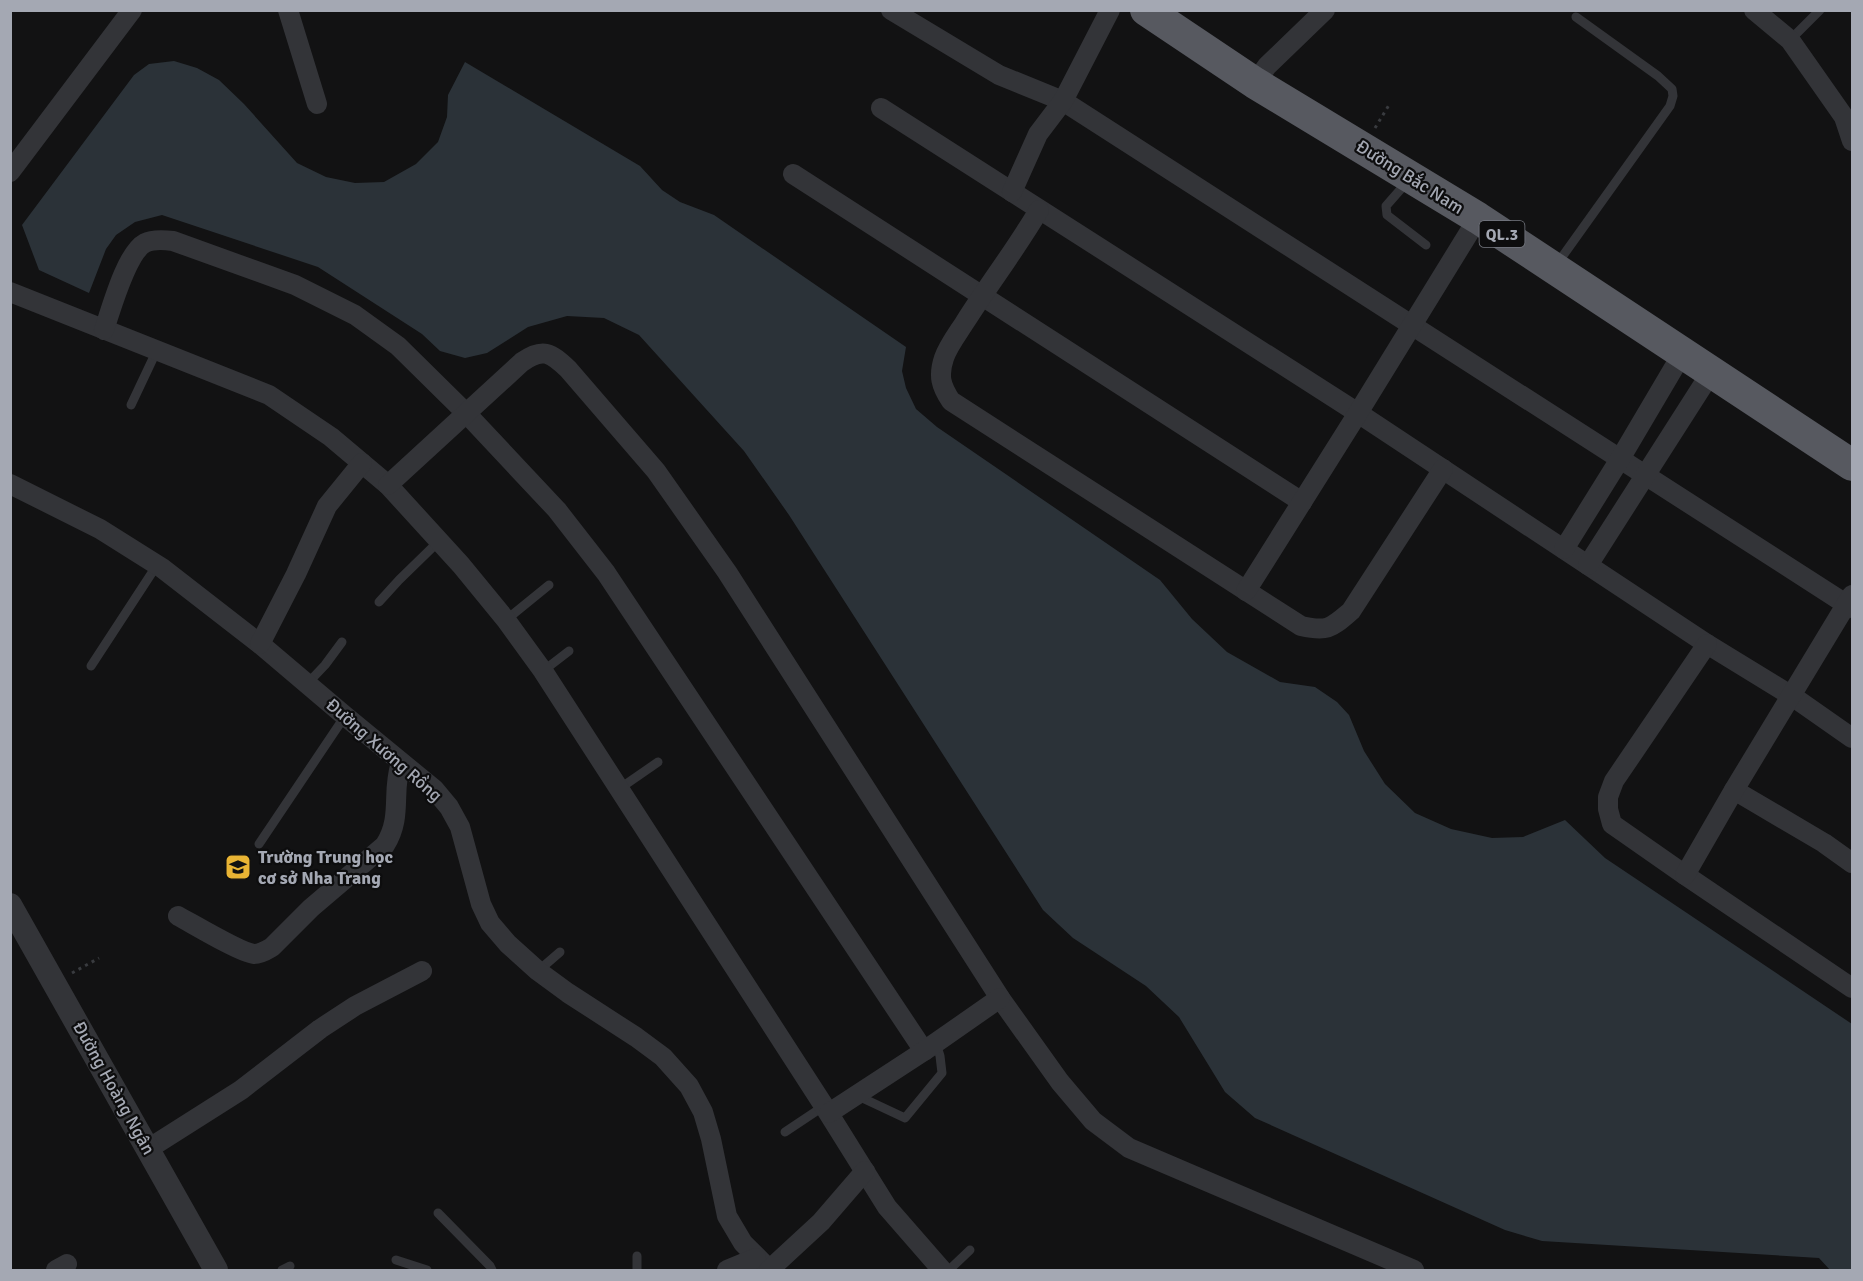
<svg xmlns="http://www.w3.org/2000/svg" width="1863" height="1281" font-family="Signika,sans-serif">
<rect width="100%" height="100%" fill="#121213"/>
<polygon fill="#2b3238" points="174,61 197,68 219,80 244,104 297,163 326,177 355,183 384,182 416,164 438,142 447,117 448,95 465,62 640,166 662,190 680,202 714,215 906,347 902,371 906,388 916,409 937,427 1160,580 1192,619 1227,652 1280,682 1315,687 1337,702 1349,715 1364,751 1385,784 1415,813 1451,829 1492,838 1523,837 1565,820 1605,858 1852,1024 1852,1270 1830,1270 1819,1258 1542,1241 1505,1230 1255,1118 1225,1092 1179,1017 1146,986 1073,938 1043,910 789,515 744,451 639,335 604,318 567,316 528,327 487,353 465,358 440,351 422,334 318,267 162,215 135,222 116,235 106,249 89,293 39,270 22,225 134,75 149,64"/>
<g fill="none" stroke-linecap="round" stroke-linejoin="round">
<g stroke="#393b3f" stroke-width="3" stroke-dasharray="3 4.5" stroke-linecap="butt">
<polyline points="1375,128 1389,105"/>
<polyline points="72,973 99,958"/>
</g>
<g stroke="#333438" stroke-width="9">
<polyline points="1790,40 1820,10"/>
<polyline points="1407,182 1386,206 1387,215 1426,245"/>
<polyline points="1557,264 1670,106 1673,96 1672,89 1658,76 1576,17"/>
<polyline points="131,405 157,350"/>
<polyline points="379,602 399,580 439,541"/>
<polyline points="506,620 549,585"/>
<polyline points="91,666 157,565"/>
<polyline points="543,671 569,651"/>
<polyline points="307,684 325,665 342,642"/>
<polyline points="619,789 658,762"/>
<polyline points="259,844 345,716"/>
<polyline points="538,971 560,952"/>
<polyline points="856,1095 905,1118 942,1073 940,1056 936,1043"/>
<polyline points="785,1132 824,1106"/>
<polyline points="438,1213 490,1266 492,1270"/>
<polyline points="637,1256 637,1270"/>
<polyline points="396,1260 427,1270"/>
<polyline points="282,1270 290,1266"/>
<polyline points="949,1270 970,1250"/>
</g>
<g stroke="#333438" stroke-width="20">
<polyline points="288,10 317,104"/>
<polyline points="891,10 999,75 1063,101 1852,608"/>
<polyline points="1754,10 1790,40 1844,117 1852,141"/>
<polyline points="1255,83 1267,66 1325,10"/>
<polyline points="881,108 1358,413 1707,644 1792,696 1852,738"/>
<polyline points="10,172 132,10"/>
<polyline points="793,174 1302,502"/>
<polyline points="1012,192 1038,134 1063,101 1110,10"/>
<path d="M1039 210C1016 249 989 284 965 322 958 333 948 346 944 358 938 376 941 386 951 401L1301 626C1328 632 1331 628 1351 611L1443 469"/>
<polyline points="10,292 269,395 331,437 388,485 461,565 506,620 543,671 824,1106 887,1207 942,1270"/>
<path d="M104 330C111 310 126 253 145 243 153 239 165 240 173 241L295 285 355 315 398 346 466 413 557 510 606 573 924 1051"/>
<polyline points="10,484 100,529 162,568 260,644 345,716 434,789 449,807 460,827 481,904 490,923 508,944 538,971 568,993 636,1037 663,1057 689,1086 703,1112 711,1139 727,1216 743,1243 770,1270"/>
<path d="M388 485 522 362C543 347 551 353 568 369L656 471 727 572 1000 998 1060 1082 1093 1121 1129 1148 1414 1270"/>
<polyline points="1564,549 1620,459 1682,354"/>
<polyline points="1588,565 1712,371"/>
<polyline points="1246,591 1358,413 1478,218"/>
<polyline points="260,644 296,574 327,506 362,463"/>
<polyline points="1707,644 1614,781 1608,797 1608,809 1612,824 1685,875 1852,988"/>
<polyline points="1734,790 1824,843 1852,863"/>
<polyline points="1685,875 1734,790 1852,595"/>
<path d="M178 916C193 924 241 953 254 954 261 954 267 950 272 947L311 908 385 845C403 817 391 791 401 763"/>
<polyline points="829,1113 924,1051 1000,998"/>
<polyline points="148,1149 241,1090 320,1029 355,1006 422,971"/>
<polyline points="56,1270 67,1264"/>
<polyline points="727,1270 756,1258"/>
<polyline points="769,1270 821,1222 865,1171"/>
</g>
<polyline stroke="#333438" stroke-width="24" points="10,905 216,1270"/>
<polyline stroke="#575960" stroke-width="32" points="1146,10 1255,83 1478,218 1852,465"/>
</g>
<defs>
<g id="school-square" transform="scale(1.35)"><rect x="-9" y="-9" width="18" height="18" rx="4" fill="#e9b434" stroke="#0d0d0e"/><path d="M0-5L7-2L0 1L-7-2ZM-4 1L0 2.5L4 1V4Q0 6-4 4Z" fill="#111"/></g>
</defs>
<g fill-rule="evenodd">
<use href="#school-square" x="238" y="867"/>
</g>
<g text-anchor="middle" stroke-width="4.5" stroke-linejoin="round" paint-order="stroke">
<rect fill="#0d0d0e" stroke="#777a82" stroke-width="1.5" x="1479.5" y="221" width="45" height="26" rx="4.5"/>
<g font-size="16" font-weight="bold" fill="#a4a8b3">
<text x="1502" y="240">QL.3</text>
</g>
<g font-size="18" fill="#a4a8b3" stroke="#0d0d0e">
<text transform="translate(1410 177) rotate(32)" y="6">Đường Bắc Nam</text>
<text transform="translate(384 750) rotate(41)" y="6">Đường Xương Rồng</text>
<text transform="translate(114 1088) rotate(61)" y="6">Đường Hoàng Ngân</text>
</g>
<g font-size="18" font-weight="bold" fill="#a4a8b3" stroke="#0d0d0e" text-anchor="start">
<text x="258" y="863">Trường Trung học<tspan x="258" dy="21">cơ sở Nha Trang</tspan></text>
</g>
</g>
<rect width="1863" height="1281" fill="none" stroke="#a4a8b3" stroke-width="24"/>
</svg>
